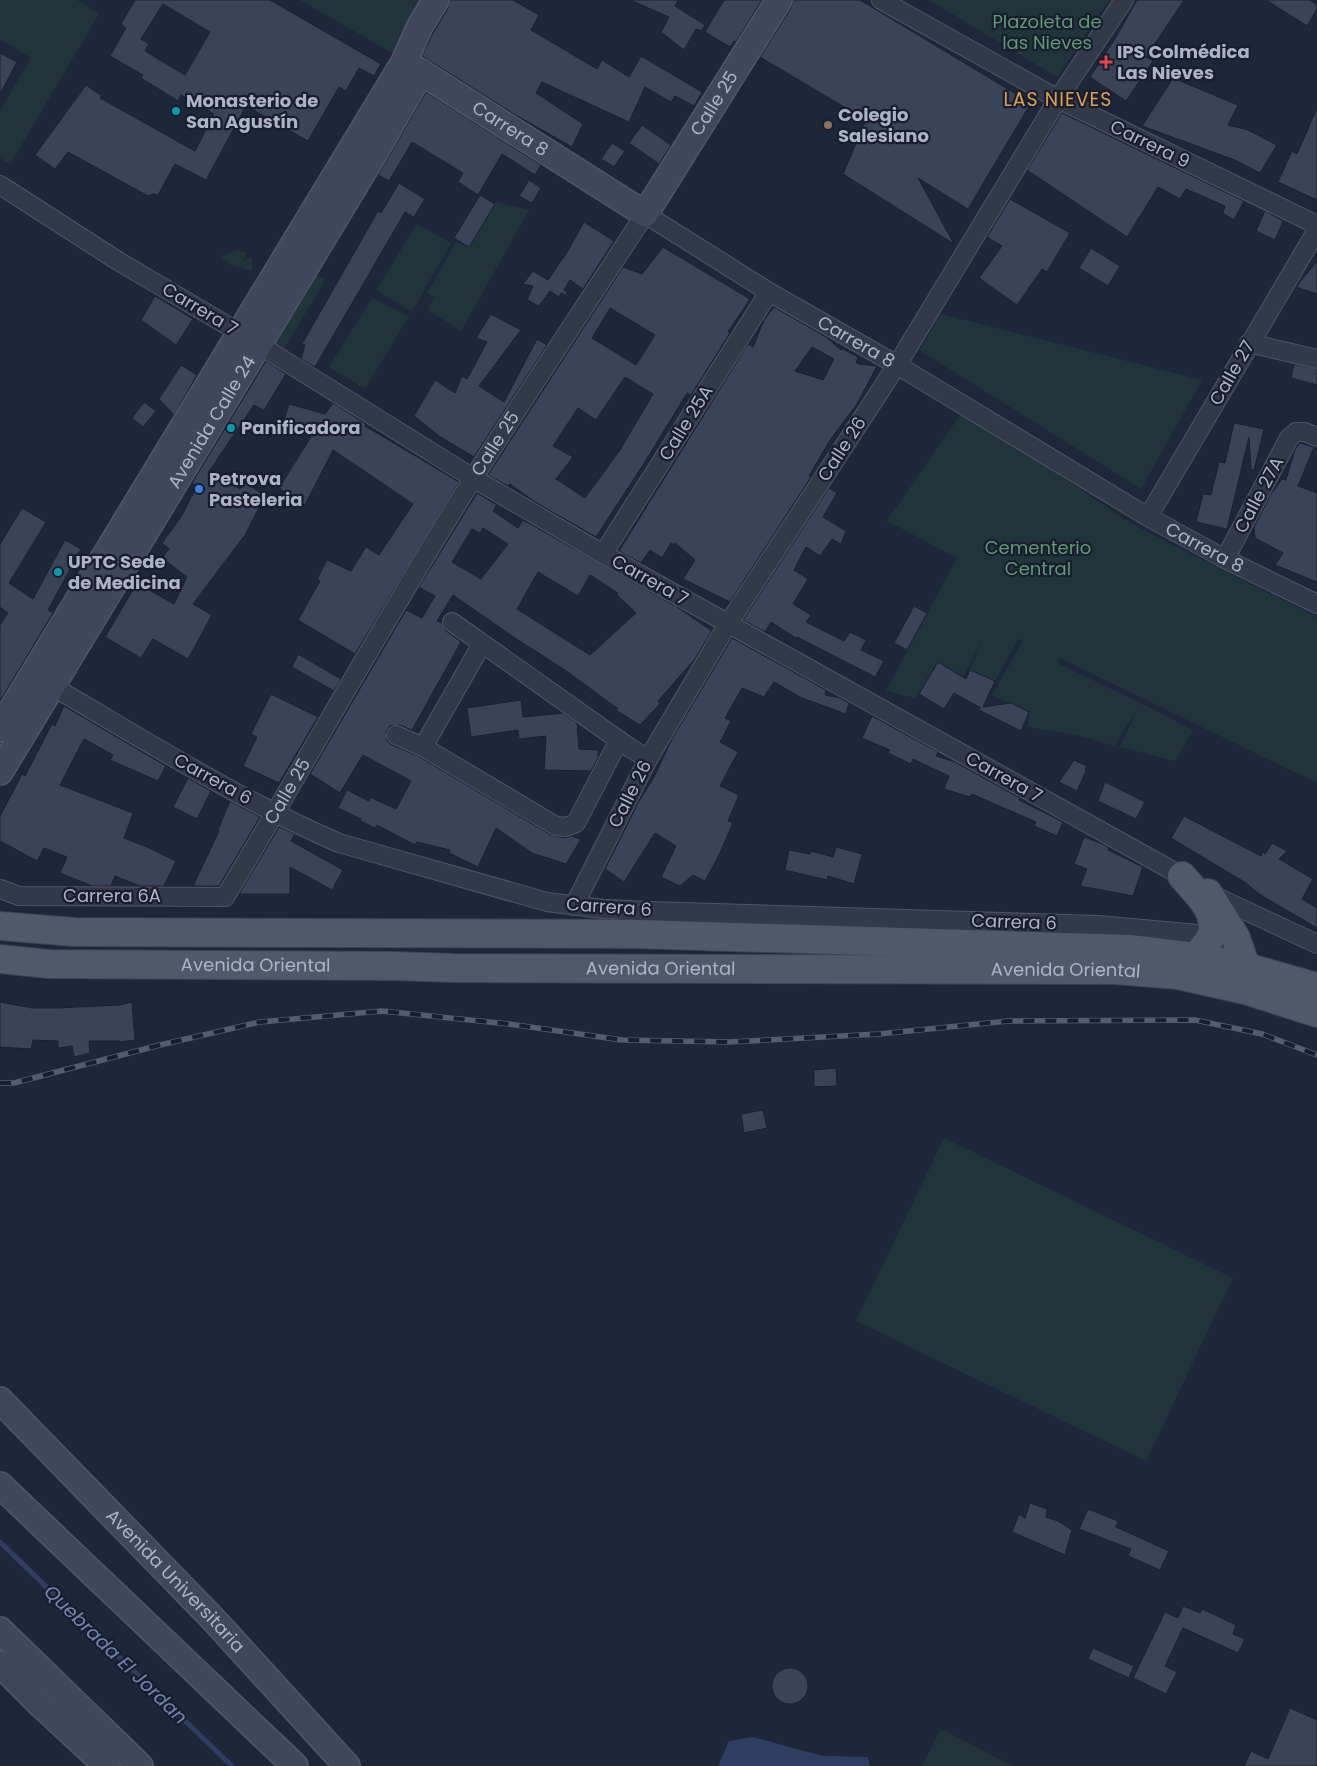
<svg xmlns="http://www.w3.org/2000/svg" width="1317" height="1766" font-family="Poppins,sans-serif">
<rect width="100%" height="100%" fill="#1e2739"/>
<g fill="#20343a">
<polygon points="0,0 77,0 99,14 10,164 0,158 0,111 31,58 0,39"/>
<polygon points="300,0 425,0 394,54"/>
<polygon points="929,0 1109,0 1057,77"/>
<polygon points="496,202 529,210 461,331 428,310 434,297 427,293 456,242 469,247"/>
<polygon points="417,224 451,243 412,312 376,290"/>
<polygon points="237,250 247,253 242,261 252,257 252,271 231,265 221,257"/>
<polygon points="308,270 325,280 283,351 266,340"/>
<polygon points="372,298 409,316 365,389 329,367"/>
<polygon points="941,314 1202,380 1141,489 919,350"/>
<polygon points="963,411 1132,524 1317,617 1317,782 1290,770 1060,658 1057,663 1141,703 1193,730 1175,761 1120,747 1138,708 1114,746 1085,737 1029,727 1028,712 992,695 1023,641 1018,639 995,681 970,670 985,635 963,677 938,662 915,698 886,691 957,558 887,521"/>
<polygon points="944,1138 1233,1278 1146,1461 856,1321"/>
<polygon points="941,1729 1013,1766 922,1766"/>
</g>
<polygon fill="#2f3e60" points="753,1737 823,1756 868,1757 870,1766 718,1766 729,1741"/>
<g fill="none" stroke-linecap="round" stroke-linejoin="round">
<polyline stroke="#2f3e60" stroke-width="5" points="0,1542 232,1766"/>
</g>
<g fill="#3a4459" stroke="#1a2030" fill-rule="evenodd">
<path d="M135 0H270L381 64 374 76 359 68 346 91 339 87 308 141 246 106 206 180 175 164 158 195 153 194 148 196 68 152 55 169 35 155 86 85 102 96 100 98 195 151 214 114 181 95 178 101 141 78 143 75 110 56 126 28 121 24ZM163 4 210 32 185 75 145 51 149 44 141 39Z"/>
<polygon points="450,0 513,0 539,15 531,30 597,69 602,60 629,77 641,56 702,92 694,106 675,96 671,102 645,87 629,122 542,82 536,93 583,124 572,147 514,114 422,56 433,33 448,8"/>
<polygon points="630,0 678,0 675,6 705,25 701,31 696,29 684,50 661,32 669,17"/>
<polygon points="724,0 762,0 736,42 734,41 730,47 705,32"/>
<polygon points="793,0 860,0 1031,103 968,209 918,178 954,244 843,174 866,120 760,57 791,8"/>
<polygon points="1137,0 1184,0 1146,57 1153,61 1126,101 1090,77 1116,37"/>
<polygon points="1266,0 1310,0 1317,5 1317,9 1307,26"/>
<polygon points="0,53 17,62 0,94"/>
<polygon points="1173,78 1238,105 1228,125 1248,130 1277,145 1260,173 1235,160 1142,126"/>
<polygon points="426,92 541,165 535,175 502,154 478,195 458,182 463,173 412,142 389,181 378,175"/>
<polygon points="1317,108 1317,200 1278,182 1292,151 1297,154"/>
<polygon points="1062,113 1192,176 1244,201 1234,220 1223,213 1225,206 1186,189 1180,199 1158,187 1127,237 1027,170"/>
<polygon points="642,125 671,145 659,164 629,143"/>
<polygon points="612,143 625,151 614,167 601,159"/>
<polygon points="529,180 541,188 532,203 519,196"/>
<polygon points="399,183 425,199 414,217 405,212 315,367 301,359 305,345 302,344 378,211 381,213"/>
<polygon points="480,195 495,204 469,247 454,238"/>
<polygon points="1010,199 1070,233 1047,272 1042,269 1017,305 979,278 1002,246 987,237"/>
<polygon points="1265,211 1283,221 1275,240 1256,231"/>
<polygon points="584,222 614,241 583,289 570,280 564,290 567,292 566,295 561,293 559,297 550,291 539,306 527,300 533,286 523,284 533,271 548,280 569,249"/>
<path d="M663 247 750 299 728 332 730 333 691 395 687 393 643 465 596 537 535 502 510 484 508 486 488 475 623 267 642 274ZM610 308 655 335 636 365 592 338ZM625 377 653 394 620 450 585 498 556 479 573 457 553 446 578 408 596 420Z"/>
<polygon points="1091,248 1120,266 1108,286 1079,268"/>
<polygon points="1317,261 1317,294 1296,287"/>
<polygon points="155,296 193,319 176,345 141,320"/>
<path d="M774 307 826 337 841 350 843 349 858 357 856 362 858 364 877 366 857 404 830 440 809 476 811 477 730 602 683 579 695 560 675 543 674 545 671 543 662 558 650 550 641 563 619 551 748 344 753 347 764 320ZM812 347 834 359 823 380 795 371Z"/>
<polygon points="491,314 521,330 479,386 504,402 537,339 547,345 474,457 439,436 414,416 435,380 455,393 462,376 467,379 487,342 476,338"/>
<polygon points="266,361 286,374 264,410 254,405 208,473 230,486 235,485 240,489 246,483 265,496 245,535 193,604 212,615 188,659 153,639 141,658 105,637 137,583 174,604 187,577 162,558 169,549 162,543 181,517 197,486 192,483"/>
<polygon points="1294,364 1317,369 1317,385 1291,378"/>
<polygon points="181,365 197,375 174,415 159,399"/>
<polygon points="144,402 156,411 143,427 132,418"/>
<polygon points="333,403 366,424 365,426 459,482 355,654 298,620 320,581 317,579 327,560 351,571 366,547 379,555 413,504 333,450 305,505 279,488 314,432 283,423 289,404 325,414"/>
<polygon points="1234,423 1264,429 1254,470 1251,469 1249,437 1227,529 1196,522 1203,494 1211,495 1219,462 1225,463"/>
<polygon points="1300,443 1314,447 1298,486 1317,493 1317,582 1275,565 1283,553 1255,538 1254,527 1271,494 1282,479 1286,480 1295,449"/>
<polygon points="829,488 837,493 823,517 846,531 841,544 832,539 820,556 806,547 794,570 808,579 793,604 811,615 806,622 844,641 850,632 866,640 861,650 884,661 875,677 797,637 796,638 771,622 765,632 743,620"/>
<path d="M477 493 497 505 493 511 518 528 523 520 677 607 712 631 694 660 658 701 660 704 640 725 614 709H618L565 670 512 636 453 595 437 621 442 623 446 631 461 642 412 730 400 725 390 726 386 731 387 741 392 745 418 756 551 835 565 838 571 836 581 839 566 864 532 853 496 828 478 867 449 853 450 850 417 842 415 845 377 825 375 828 360 821 361 819 338 808 347 790 369 801 370 797 396 809 411 781 363 755 340 793 310 774 406 610 422 618 435 596 419 587ZM483 528 508 544 481 579 452 562 472 529 480 533ZM538 572 578 596 590 575 618 593 617 595 636 613 590 655 517 609Z"/>
<polygon points="22,508 46,522 9,583 33,599 65,540 81,549 48,610 53,613 0,701 0,625 8,613 0,607 0,544"/>
<polygon points="914,606 927,613 907,650 894,643"/>
<polygon points="732,638 826,690 825,695 840,698 849,703 846,714 802,698 774,682 764,697 742,688 725,718 731,721 720,742 738,752 720,786 739,795 728,821 733,823 719,855 705,881 693,875 680,886 661,877 676,846 655,833 624,882 605,869 638,803 654,777 672,739"/>
<polygon points="298,654 341,679 334,691 292,667"/>
<polygon points="938,662 966,679 970,670 995,681 983,707 1011,703 1029,712 1021,731 975,708 981,708 954,693 944,709 919,694"/>
<polygon points="271,694 318,717 279,783 243,766 257,737 251,734"/>
<polygon points="521,700 523,717 563,713 577,723 579,749 598,750 598,758 591,771 544,770 546,736 519,739 518,730 471,737 467,708"/>
<polygon points="64,706 166,766 158,781 110,760 113,755 84,739 60,785 133,813 124,838 147,847 176,861 164,886 140,886 115,876 111,886 92,886 60,873 67,857 44,848 37,861 0,841 0,816 22,774 25,776 52,724 55,726"/>
<polygon points="872,716 938,752 936,756 955,762 1020,798 1019,800 1063,822 1057,836 1034,826 1036,822 972,794 970,797 944,789 949,776 913,759 911,764 888,753 890,750 862,738"/>
<polygon points="1074,760 1087,766 1085,770 1086,771 1077,791 1059,782"/>
<polygon points="188,778 211,791 197,819 173,807"/>
<polygon points="1105,782 1145,802 1136,819 1098,801"/>
<polygon points="230,801 260,817 219,886 193,886 219,831 218,830"/>
<polygon points="1184,816 1261,856 1263,852 1265,854 1272,843 1287,851 1279,859 1313,879 1302,899 1317,908 1317,928 1259,894 1246,883 1171,838"/>
<polygon points="279,827 295,834 291,841 343,870 332,890 290,867 290,894 239,894"/>
<polygon points="1084,837 1105,845 1109,848 1108,850 1143,867 1133,896 1080,886 1087,869 1074,864"/>
<polygon points="836,847 862,854 854,884 828,876 827,880 785,870 789,850 810,854 811,851 833,857"/>
<polygon points="0,1002 32,1008 58,1008 120,1005 132,1002 135,1040 120,1042 120,1041 89,1041 90,1053 74,1057 72,1046 58,1048 58,1041 33,1040 31,1049 0,1047"/>
<polygon points="836,1068 837,1086 814,1087 814,1070"/>
<polygon points="763,1110 767,1128 744,1133 741,1114"/>
<polygon points="1030,1503 1047,1509 1046,1517 1058,1521 1072,1530 1065,1555 1012,1532 1019,1514 1025,1518"/>
<polygon points="1088,1509 1118,1521 1116,1527 1169,1551 1160,1570 1128,1556 1131,1549 1079,1529"/>
<polygon points="1183,1606 1200,1613 1202,1609 1236,1625 1233,1634 1245,1639 1238,1653 1183,1628 1165,1666 1177,1672 1166,1694 1133,1678 1165,1612 1178,1618"/>
<polygon points="1093,1648 1134,1666 1129,1678 1088,1659"/>
<circle cx="790" cy="1686" r="18"/>
<polygon points="1290,1708 1317,1720 1317,1766 1244,1766 1251,1751 1268,1759"/>
</g>
<g fill="none" stroke-linecap="round" stroke-linejoin="round">
<g stroke="#505667" stroke-width="20">
<g id="street">
<polyline points="881,0 1058,99 1317,225"/>
<polyline points="0,185 118,261 240,333 473,478 603,554 1182,876 1208,893 1317,944"/>
<polyline points="1249,343 1317,359"/>
<polyline points="1148,517 1317,230"/>
<polyline points="603,554 769,292"/>
<polyline points="1225,559 1289,438 1296,432 1305,432 1317,437"/>
<polyline points="452,622 630,748 648,759"/>
<path d="M43 681C140 737 235 798 339 843L547 902 603 909 650 911 1098 925 1220 936"/>
<polyline points="396,735 423,747 556,826 566,827 576,823 619,740"/>
<polyline points="423,747 482,644"/>
<path id="s1" d="M0 889 19 896 225 897C309 758 387 615 474 477 530 389 588 302 645 214L769 292 897 365 1148 517 1225 559 1317 604"/>
<polyline points="574,906 648,759 728,624 897,365 1058,99 1124,0"/>
</g>
</g>
<g stroke="#505667" stroke-width="28">
<g id="secondary">
<path id="s2" d="M408 64 645 214 779 0"/>
<polyline points="0,729 404,62 420,26 436,0"/>
<path id="s3" d="M0 772 371 159 421 72"/>
<path id="s4" d="M0 1400 214 1620 347 1766"/>
<polyline points="0,1485 295,1766"/>
<polyline points="0,1630 140,1766"/>
<polyline points="0,1664 41,1705 107,1766"/>
</g>
</g>
<g stroke="#3c4253" stroke-width="30">
<g id="primary">
<path d="M1182 876C1195 892 1218 910 1212 934 1209 942 1201 950 1196 957"/>
<polyline points="1208,893 1236,938 1246,967 1245,982"/>
<polyline points="0,926 74,932 636,934 1130,949 1196,957 1246,967 1317,987"/>
<path id="s5" d="M0 959 49 964 393 966 454 968 1116 970 1178 975 1245 990 1317 1013"/>
</g>
</g>
<use href="#street" stroke="#323949" stroke-width="18"/>
<use href="#secondary" stroke="#40475d" stroke-width="25"/>
<use href="#primary" stroke="#50586a" stroke-width="28"/>
<g stroke="#545c71" stroke-width="5.5">
<polyline id="rail" points="0,1083 14,1083 160,1045 260,1022 382,1011 509,1024 622,1040 730,1042 879,1034 1008,1021 1195,1020 1262,1034 1317,1055"/>
</g>
<use href="#rail" stroke="#181e2e" stroke-width="4" stroke-dasharray="11" stroke-linecap="butt"/>
</g>
<path fill="#e0444e" stroke="#181e2e" stroke-width="2" d="M1103.5 54.5h5v5h5v5h-5v5h-5v-5h-5v-5h5z"/>
<g fill="#0f9aa8" stroke="#181e2e" stroke-width="2">
<circle cx="176" cy="111" r="5"/>
<circle cx="231" cy="428" r="5"/>
<circle cx="58" cy="572" r="5"/>
</g>
<circle fill="#8d6e63" stroke="#181e2e" stroke-width="2" cx="828" cy="125" r="5"/>
<circle fill="#3f7fe0" stroke="#181e2e" stroke-width="2" cx="199" cy="489" r="5"/>
<g text-anchor="middle" stroke-width="4.5" stroke-linejoin="round" paint-order="stroke">
<g font-size="18" fill="#629875" stroke="#181e2e">
<text x="1047" y="28">Plazoleta de<tspan x="1047" dy="21">las Nieves</tspan></text>
<text x="1038" y="554">Cementerio<tspan x="1038" dy="21">Central</tspan></text>
</g>
<g font-size="18" font-weight="bold" fill="#acb3c6" stroke="#181e2e" text-anchor="start">
<text x="1117" y="58">IPS Colmédica<tspan x="1117" dy="21">Las Nieves</tspan></text>
<text x="186" y="107">Monasterio de<tspan x="186" dy="21">San Agustín</tspan></text>
<text x="838" y="121">Colegio<tspan x="838" dy="21">Salesiano</tspan></text>
<text x="241" y="434">Panificadora</text>
<text x="209" y="485">Petrova<tspan x="209" dy="21">Pasteleria</tspan></text>
<text x="68" y="568">UPTC Sede<tspan x="68" dy="21">de Medicina</tspan></text>
</g>
<g font-size="18" fill="#acb3c6" stroke="#181e2e">
<text dy="6" stroke="none"><textPath href="#s2" startOffset="411">Calle 25</textPath></text>
<text dy="6" stroke="none"><textPath href="#s2" startOffset="121">Carrera 8</textPath></text>
<text transform="translate(1150 144) rotate(26)" y="6">Carrera 9</text>
<text transform="translate(200 309) rotate(31)" y="6">Carrera 7</text>
<text dy="6" stroke="none"><textPath href="#s1" startOffset="1275">Carrera 8</textPath></text>
<text transform="translate(1232 373) rotate(-60)" y="6">Calle 27</text>
<text dy="6" stroke="none"><textPath href="#s3" startOffset="409">Avenida Calle 24</textPath></text>
<text transform="translate(686 423) rotate(-58)" y="6">Calle 25A</text>
<text dy="6" stroke="none"><textPath href="#s1" startOffset="754">Calle 25</textPath></text>
<text transform="translate(842 449) rotate(-57)" y="6">Calle 26</text>
<text transform="translate(1259 495) rotate(-62)" y="6">Calle 27A</text>
<text dy="6" stroke="none"><textPath href="#s1" startOffset="1680">Carrera 8</textPath></text>
<text transform="translate(650 580) rotate(29)" y="6">Carrera 7</text>
<text transform="translate(1004 777) rotate(29)" y="6">Carrera 7</text>
<text transform="translate(213 779) rotate(29)" y="6">Carrera 6</text>
<text dy="6" stroke="none"><textPath href="#s1" startOffset="349">Calle 25</textPath></text>
<text transform="translate(630 794) rotate(-63)" y="6">Calle 26</text>
<text x="112" y="902">Carrera 6A</text>
<text transform="translate(609 907) rotate(4)" y="6">Carrera 6</text>
<text transform="translate(1014 922) rotate(2)" y="6">Carrera 6</text>
<text dy="6" stroke="none"><textPath href="#s5" startOffset="256">Avenida Oriental</textPath></text>
<text dy="6" stroke="none"><textPath href="#s5" startOffset="661">Avenida Oriental</textPath></text>
<text dy="6" stroke="none"><textPath href="#s5" startOffset="1066">Avenida Oriental</textPath></text>
<text dy="6" stroke="none"><textPath href="#s4" startOffset="252">Avenida Universitaria</textPath></text>
</g>
<g font-size="19" letter-spacing="1" fill="#db9e52" stroke="#181e2e">
<text x="1058" y="106">LAS NIEVES</text>
</g>
<g font-size="19" font-style="italic" fill="#7286b1" stroke="#181e2e">
<text transform="translate(116 1654) rotate(44)" y="7">Quebrada El Jordan</text>
</g>
</g>
</svg>
